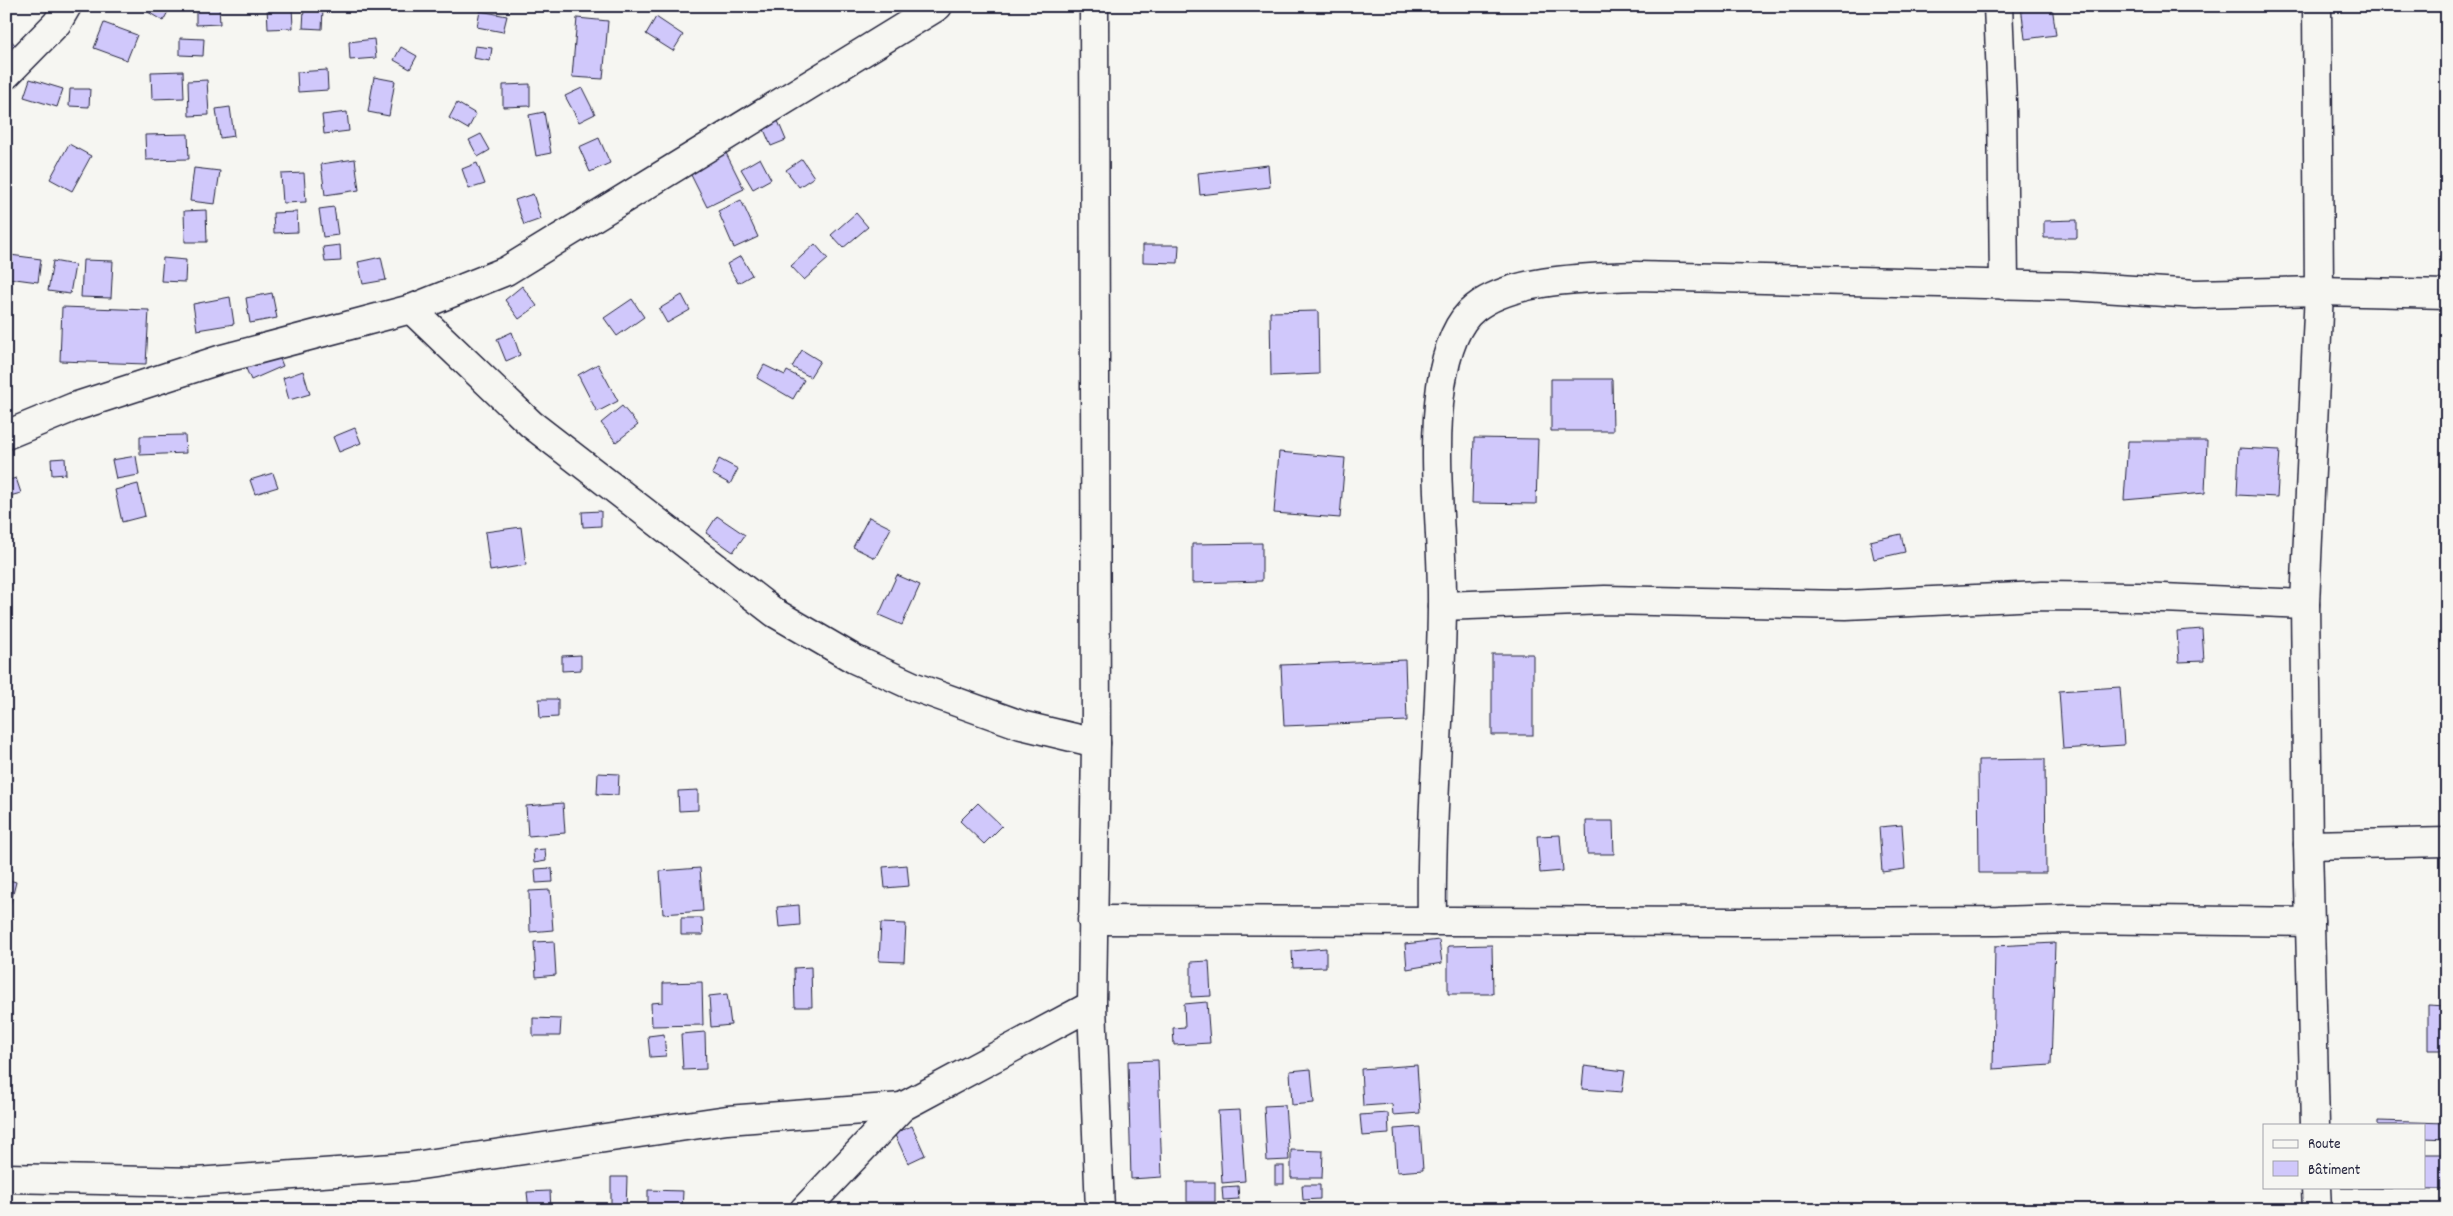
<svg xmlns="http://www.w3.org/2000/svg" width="2453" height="1216" font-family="Dekko,sans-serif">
<rect width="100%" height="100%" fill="#f6f6f2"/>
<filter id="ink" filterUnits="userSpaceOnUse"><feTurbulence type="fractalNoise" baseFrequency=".02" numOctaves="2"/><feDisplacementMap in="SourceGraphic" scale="10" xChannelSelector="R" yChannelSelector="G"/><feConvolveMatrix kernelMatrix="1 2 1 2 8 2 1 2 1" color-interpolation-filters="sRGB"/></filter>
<g filter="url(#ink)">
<g fill="#d0c8fb" stroke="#22223b">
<polygon points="138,6 171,6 163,21"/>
<polygon points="196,6 219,6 220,24 196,25"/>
<polygon points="267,6 292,6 293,28 268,29"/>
<polygon points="2021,6 2052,6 2056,35 2025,39"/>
<polygon points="304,9 323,9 322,29 303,28"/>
<polygon points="480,11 507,16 503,32 477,27"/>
<polygon points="656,17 683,35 673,51 646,34"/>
<polygon points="577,18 608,21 603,79 572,77"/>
<polygon points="104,23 137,35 127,60 94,48"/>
<polygon points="6,34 15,45 6,52"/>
<polygon points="180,38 204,39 203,56 180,55"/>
<polygon points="374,39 376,58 350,60 349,42"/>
<polygon points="475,46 492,48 490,61 473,58"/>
<polygon points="401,47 417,56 410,69 394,60"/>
<polygon points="327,70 328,90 298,92 297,72"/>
<polygon points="183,71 184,98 152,99 151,72"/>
<polygon points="374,77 395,81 389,116 368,112"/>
<polygon points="30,79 63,89 57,107 24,97"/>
<polygon points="207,80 209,115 189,116 188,81"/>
<polygon points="530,84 530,106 503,107 503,85"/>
<polygon points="582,88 595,114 579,122 565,96"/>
<polygon points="70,89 90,89 89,107 69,106"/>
<polygon points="457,103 476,114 468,129 449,118"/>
<polygon points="230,107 234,136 220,138 216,109"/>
<polygon points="347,112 349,131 324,134 322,115"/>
<polygon points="544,112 551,153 536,156 529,115"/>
<polygon points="778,121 786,140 771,146 763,127"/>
<polygon points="188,134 189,159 146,160 145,135"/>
<polygon points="481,134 490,150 478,157 469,140"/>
<polygon points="599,138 610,163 590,172 579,147"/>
<polygon points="69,144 91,156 72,191 50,179"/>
<polygon points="726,153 744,189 707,207 689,171"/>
<polygon points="760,158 771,179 753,189 741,169"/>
<polygon points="355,159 359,190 325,195 321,164"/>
<polygon points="802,159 814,177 799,187 786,170"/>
<polygon points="477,163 485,184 469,189 462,169"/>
<polygon points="1268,165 1270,187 1200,195 1198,173"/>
<polygon points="194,168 220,171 215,204 190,201"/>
<polygon points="304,173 306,202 283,203 281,174"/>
<polygon points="533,194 541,219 524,225 515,200"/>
<polygon points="741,200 758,237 734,248 718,211"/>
<polygon points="334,207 338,235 323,237 319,209"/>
<polygon points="206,210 207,242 185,242 184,211"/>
<polygon points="297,212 298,232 274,233 273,213"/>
<polygon points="856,213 868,227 843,248 831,235"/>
<polygon points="2077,220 2077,238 2044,238 2044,221"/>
<polygon points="815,244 828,259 804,280 791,266"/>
<polygon points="340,245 341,261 325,262 323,247"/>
<polygon points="1143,245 1179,245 1178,263 1143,262"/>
<polygon points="10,255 41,259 38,282 8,278"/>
<polygon points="741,256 752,275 738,283 727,264"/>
<polygon points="381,257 386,280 363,284 358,262"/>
<polygon points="163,258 186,260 185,282 161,281"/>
<polygon points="83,260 113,261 111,298 81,297"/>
<polygon points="53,261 75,265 70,294 48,291"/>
<polygon points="522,286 537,306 519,319 505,300"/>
<polygon points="272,293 277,318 250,323 246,298"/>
<polygon points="682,295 690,310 667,323 659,309"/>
<polygon points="230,297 234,324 197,330 193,304"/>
<polygon points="632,299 644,317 617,336 604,318"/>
<polygon points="62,307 149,310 146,364 60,361"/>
<polygon points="1318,311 1319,374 1271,376 1270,312"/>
<polygon points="512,332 520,355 506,361 497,339"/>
<polygon points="276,349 283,366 251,380 244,364"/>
<polygon points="802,350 820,361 810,377 792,367"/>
<polygon points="598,364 618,401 597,412 578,375"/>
<polygon points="764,365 785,375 787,371 804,380 793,399 757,378"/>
<polygon points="303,371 310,394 289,400 283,378"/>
<polygon points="1551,379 1612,379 1613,431 1551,431"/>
<polygon points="622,406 638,425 616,442 601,423"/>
<polygon points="355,428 361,443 339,452 333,437"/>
<polygon points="185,435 186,453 140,455 140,436"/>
<polygon points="1474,438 1538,439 1536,504 1472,503"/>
<polygon points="2128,441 2207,441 2205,493 2124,500"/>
<polygon points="2239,448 2280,450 2277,497 2237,495"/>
<polygon points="1279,452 1345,458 1340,518 1274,513"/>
<polygon points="136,456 139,475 116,479 112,460"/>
<polygon points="65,458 66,474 52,475 51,459"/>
<polygon points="719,459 738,469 730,484 712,474"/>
<polygon points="273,473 278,487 255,494 250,480"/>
<polygon points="16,478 21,493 6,497 6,481"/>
<polygon points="138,484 145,516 122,522 115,490"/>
<polygon points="601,511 601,526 583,527 582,512"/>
<polygon points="717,516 745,535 733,552 706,533"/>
<polygon points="869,517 891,528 875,558 853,547"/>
<polygon points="521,527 526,565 490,571 485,532"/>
<polygon points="1901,534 1905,552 1874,559 1870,541"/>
<polygon points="1262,543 1262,581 1192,583 1192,544"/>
<polygon points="897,575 920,585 902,625 879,615"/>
<polygon points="2202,629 2204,661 2179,662 2177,631"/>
<rect x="1492" y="654" width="41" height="81"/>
<polygon points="581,655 581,670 562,671 562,656"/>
<polygon points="1405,660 1407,721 1284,726 1281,665"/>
<polygon points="2120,687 2124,745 2063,749 2059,691"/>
<polygon points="539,699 558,699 558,717 540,718"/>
<polygon points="2045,759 2046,873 1979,873 1978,760"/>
<polygon points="598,773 619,774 618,795 597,794"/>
<polygon points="698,790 698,810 679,811 678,791"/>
<polygon points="563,803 565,833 528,836 526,806"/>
<polygon points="978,803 1002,826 984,844 960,821"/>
<polygon points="1586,821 1613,821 1614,854 1587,854"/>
<polygon points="1902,825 1905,869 1882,872 1879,827"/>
<polygon points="1560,835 1563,871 1540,873 1537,836"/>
<polygon points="545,849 546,861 534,863 533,850"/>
<polygon points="907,865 909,886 885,888 883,867"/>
<polygon points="552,868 553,882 536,883 535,869"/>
<polygon points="700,868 703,911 663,914 660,871"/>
<polygon points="6,879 16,882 8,914 6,914"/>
<polygon points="550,890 553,930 530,932 529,891"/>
<polygon points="799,905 800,925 779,927 777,907"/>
<polygon points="681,918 702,918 703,935 681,935"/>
<polygon points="881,923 906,924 904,962 879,961"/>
<polygon points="1439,940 1442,963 1407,969 1405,944"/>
<polygon points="554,941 556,975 536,977 534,942"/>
<polygon points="2055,943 2051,1065 1993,1069 1995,946"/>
<polygon points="1492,945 1493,994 1448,994 1448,946"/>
<polygon points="1326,948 1326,967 1293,968 1292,951"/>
<polygon points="1209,961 1211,996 1191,997 1191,962"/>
<polygon points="811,967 812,1007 795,1007 794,968"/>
<polygon points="702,982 703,1025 652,1026 651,1003 663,1002 663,983"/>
<polygon points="727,994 731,1025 711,1027 709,996"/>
<polygon points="1207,1002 1210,1043 1174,1045 1173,1028 1185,1027 1184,1004"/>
<polygon points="2428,1005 2447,1006 2447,1050 2428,1050"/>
<polygon points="533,1018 561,1019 560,1036 533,1036"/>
<polygon points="705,1032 706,1069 683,1070 681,1034"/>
<polygon points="664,1034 666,1056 650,1057 648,1036"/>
<polygon points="1158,1060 1162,1177 1131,1179 1128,1061"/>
<polygon points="1417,1065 1420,1113 1393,1115 1392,1104 1363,1106 1361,1069"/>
<polygon points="1584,1066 1625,1071 1622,1092 1582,1089"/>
<polygon points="1311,1069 1314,1103 1292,1105 1290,1071"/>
<polygon points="1285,1105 1289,1160 1267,1161 1264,1106"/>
<polygon points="1240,1110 1245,1181 1222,1183 1218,1111"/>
<polygon points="1388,1113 1389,1134 1362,1136 1360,1115"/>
<polygon points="2378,1121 2447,1123 2447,1139 2424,1138 2424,1125 2378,1125"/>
<polygon points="912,1126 925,1155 908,1163 894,1133"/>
<polygon points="1420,1127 1423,1170 1397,1172 1394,1129"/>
<polygon points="1291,1150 1323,1151 1322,1178 1291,1178"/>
<polygon points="2424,1154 2447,1154 2447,1189 2341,1188 2424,1187"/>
<rect x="1275" y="1166" width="9" height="18"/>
<polygon points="611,1177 627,1177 626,1210 611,1210"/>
<rect x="1187" y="1182" width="28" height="20"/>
<polygon points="1302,1185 1320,1185 1320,1199 1303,1200"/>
<polygon points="1238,1186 1239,1199 1223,1200 1222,1187"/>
<polygon points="648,1190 683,1191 682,1210 648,1210"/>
<polygon points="550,1191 551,1210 529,1210 527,1192"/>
</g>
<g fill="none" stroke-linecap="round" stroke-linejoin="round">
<g stroke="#22223b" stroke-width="31">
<g id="street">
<polyline points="1094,6 1096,743 1092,1005 1100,1210"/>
<polyline points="1998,6 2002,102 2004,285"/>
<polyline points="6,75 57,23 67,6"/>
<polyline points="411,309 531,424 775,613 854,659 915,687 1021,725 1096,743"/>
<polyline points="6,435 74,407 222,359 411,309 506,271 938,6"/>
<polyline points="1442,606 1605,600 1846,605 2042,596 2138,597 2305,604"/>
<polyline points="2308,845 2447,842"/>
<polyline points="1092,920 1747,922 1998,921 2071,919 2310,922"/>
<path d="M1432 921C1430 816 1441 712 1442 608 1443 534 1431 460 1441 386 1445 360 1453 325 1475 308 1513 278 1589 278 1636 276L2071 286 2196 294 2319 291 2447 294"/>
<polyline points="2315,1125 2308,845 2305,604 2319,291 2317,6"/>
<polyline points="6,1178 196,1182 407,1167 727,1120 902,1107"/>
<polyline points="2316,1187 2317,1210"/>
<polyline points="804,1210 902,1107 1092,1005"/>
</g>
</g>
<use href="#street" stroke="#f6f6f2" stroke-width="28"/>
</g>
</g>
<rect width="2453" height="1216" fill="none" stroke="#f6f6f2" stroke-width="25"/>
<rect x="12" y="12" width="2428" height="1191" fill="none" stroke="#22223b" stroke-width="2" filter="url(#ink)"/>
<rect x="2263" y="1124" width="162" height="65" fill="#f6f6f2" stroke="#a1a1a9"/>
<rect x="2273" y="1140" width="25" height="8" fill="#f6f6f2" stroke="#a1a1a9"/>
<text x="2308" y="1148" font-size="15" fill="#22223b">Route</text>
<rect x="2273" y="1161" width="25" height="15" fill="#d0c8fb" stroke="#a1a1a9"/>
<text x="2308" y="1174" font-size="15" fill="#22223b">Bâtiment</text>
</svg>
